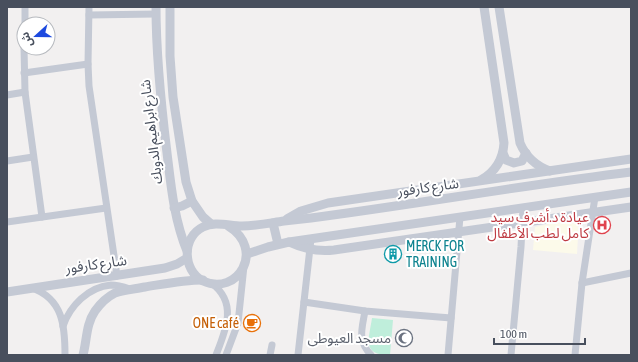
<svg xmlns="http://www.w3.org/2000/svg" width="638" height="362" font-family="'Asap Condensed','Noto Sans Arabic',sans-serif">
<rect width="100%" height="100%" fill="#f2f0f0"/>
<polygon fill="#fcfaea" points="579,218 577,254 533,250 535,227"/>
<path fill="#bfeedb" d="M372 318 393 320 390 355C361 355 369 339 372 318Z"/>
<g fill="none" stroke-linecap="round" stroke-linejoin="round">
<g stroke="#c4c9d4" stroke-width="7">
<polyline points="89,7 88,64 89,86 117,276"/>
<polyline points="89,15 156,14"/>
<polyline points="25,24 25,7"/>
<polyline points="24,48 25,92 42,217"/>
<polyline points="24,73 88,64"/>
<polyline points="7,95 25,92"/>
<polyline points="7,161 33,157"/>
<polyline points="7,222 106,208"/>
<path d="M211 283C238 302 226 330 216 355"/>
<polyline points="582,283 631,273"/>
<path d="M32 288C63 299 65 326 65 355"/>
<polyline points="304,302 365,311 451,318"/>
<path d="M365 311C362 329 357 340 371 355"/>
<path d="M63 326C70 306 88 287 111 285 117 285 124 287 130 289"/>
<polyline points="226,355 238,323 244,266"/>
<polyline points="270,355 272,345"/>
<polyline points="298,355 311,239"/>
<polyline points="448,355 460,217"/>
<polyline points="511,355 521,247 523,208"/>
<polyline points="575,355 582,283 595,197"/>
</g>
<g stroke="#c4c9d4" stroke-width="9">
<path d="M156 7C156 56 161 104 167 153 171 186 174 219 187 251"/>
<polyline points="170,7 170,56 173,97 186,182 192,201 203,217 211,224"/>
<path d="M499 7 520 143C526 157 536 166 550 171"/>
<polyline points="503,153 506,160 514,163 522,161 526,153"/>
<path d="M481 180C495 172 503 159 504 143L484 7"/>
<polyline points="174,208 182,206 192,201"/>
<polyline points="287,219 301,211 328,203 631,159"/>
<polyline points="273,223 278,244"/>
<path d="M228 226C266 249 238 297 203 281 182 270 182 237 203 227 215 221 229 226 242 226 256 226 270 223 284 221 293 220 302 219 311 218 418 204 524 185 631 172"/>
<path d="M289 242C304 249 317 252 334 250L631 207"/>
<polyline points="247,254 268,247 289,242 631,192"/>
<polyline points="7,292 165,268 177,264 187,258"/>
<path d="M83 355C87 340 86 324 95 311 100 304 107 297 115 293 124 290 135 289 145 287 164 284 183 280 203 280"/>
</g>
</g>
<defs>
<g id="hospital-ring" transform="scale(0.9)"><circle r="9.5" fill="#fff" stroke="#e0444e" stroke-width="1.5"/><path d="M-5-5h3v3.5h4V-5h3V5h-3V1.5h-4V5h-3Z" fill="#e0444e"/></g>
<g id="building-ring" transform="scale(0.9)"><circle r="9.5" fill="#fff" stroke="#0f9aa8" stroke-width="1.5"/><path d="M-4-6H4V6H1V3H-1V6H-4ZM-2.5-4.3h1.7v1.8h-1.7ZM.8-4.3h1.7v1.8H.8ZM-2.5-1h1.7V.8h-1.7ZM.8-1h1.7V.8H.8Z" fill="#0f9aa8"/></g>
<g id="cafe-ring" transform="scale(0.9)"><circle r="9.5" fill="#fff" stroke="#e8710a" stroke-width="1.5"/><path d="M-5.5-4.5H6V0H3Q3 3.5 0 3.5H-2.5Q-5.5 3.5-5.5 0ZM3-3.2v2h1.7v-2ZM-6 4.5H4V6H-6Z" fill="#e8710a"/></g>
<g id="mosque-ring" transform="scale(0.9)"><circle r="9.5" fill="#fff" stroke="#6b7280" stroke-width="1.5"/><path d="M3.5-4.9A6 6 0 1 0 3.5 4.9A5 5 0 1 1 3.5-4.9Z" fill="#6b7280"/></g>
</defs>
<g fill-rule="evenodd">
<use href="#hospital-ring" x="602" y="225"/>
<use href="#building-ring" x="393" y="254"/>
<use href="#cafe-ring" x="252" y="323"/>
<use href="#mosque-ring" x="404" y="338"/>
</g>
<g text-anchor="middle" stroke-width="4" stroke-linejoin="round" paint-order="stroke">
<g font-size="14" fill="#484f5d" stroke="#fff">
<text transform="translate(151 132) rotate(-97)" y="5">شارع ابراهيم الدوبك</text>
<text transform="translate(428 187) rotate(-8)" y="5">شارع كارفور</text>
<text transform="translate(96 264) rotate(-8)" y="5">شارع كارفور</text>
</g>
<g font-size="14" fill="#be3a42" stroke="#fff" text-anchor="end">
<text x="589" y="222">عيادة د.أشرف سيد<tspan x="589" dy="16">كامل لطب الأطفال</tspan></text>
</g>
<g font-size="14" fill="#0d838f" stroke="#fff" text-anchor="start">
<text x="406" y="251">MERCK FOR<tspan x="406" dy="16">TRAINING</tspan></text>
</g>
<g font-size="14" fill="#c56008" stroke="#fff" text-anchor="end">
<text x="239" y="328">ONE café</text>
</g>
<g font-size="14" fill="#5b616d" stroke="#fff" text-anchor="end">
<text x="391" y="343">مسجد العيوطى</text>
</g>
</g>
<rect width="638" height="362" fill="none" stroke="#484f5d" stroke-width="16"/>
<g transform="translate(36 36) rotate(249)"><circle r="19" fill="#ffffff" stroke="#b6b9be"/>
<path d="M0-3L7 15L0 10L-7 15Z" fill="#1d4adf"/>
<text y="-6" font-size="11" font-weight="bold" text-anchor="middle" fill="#484f5d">ش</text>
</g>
<path d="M494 338v6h91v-6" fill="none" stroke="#484f5d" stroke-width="2"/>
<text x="500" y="338" font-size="12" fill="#484f5d" stroke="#ffffff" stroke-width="3" paint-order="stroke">100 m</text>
</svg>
